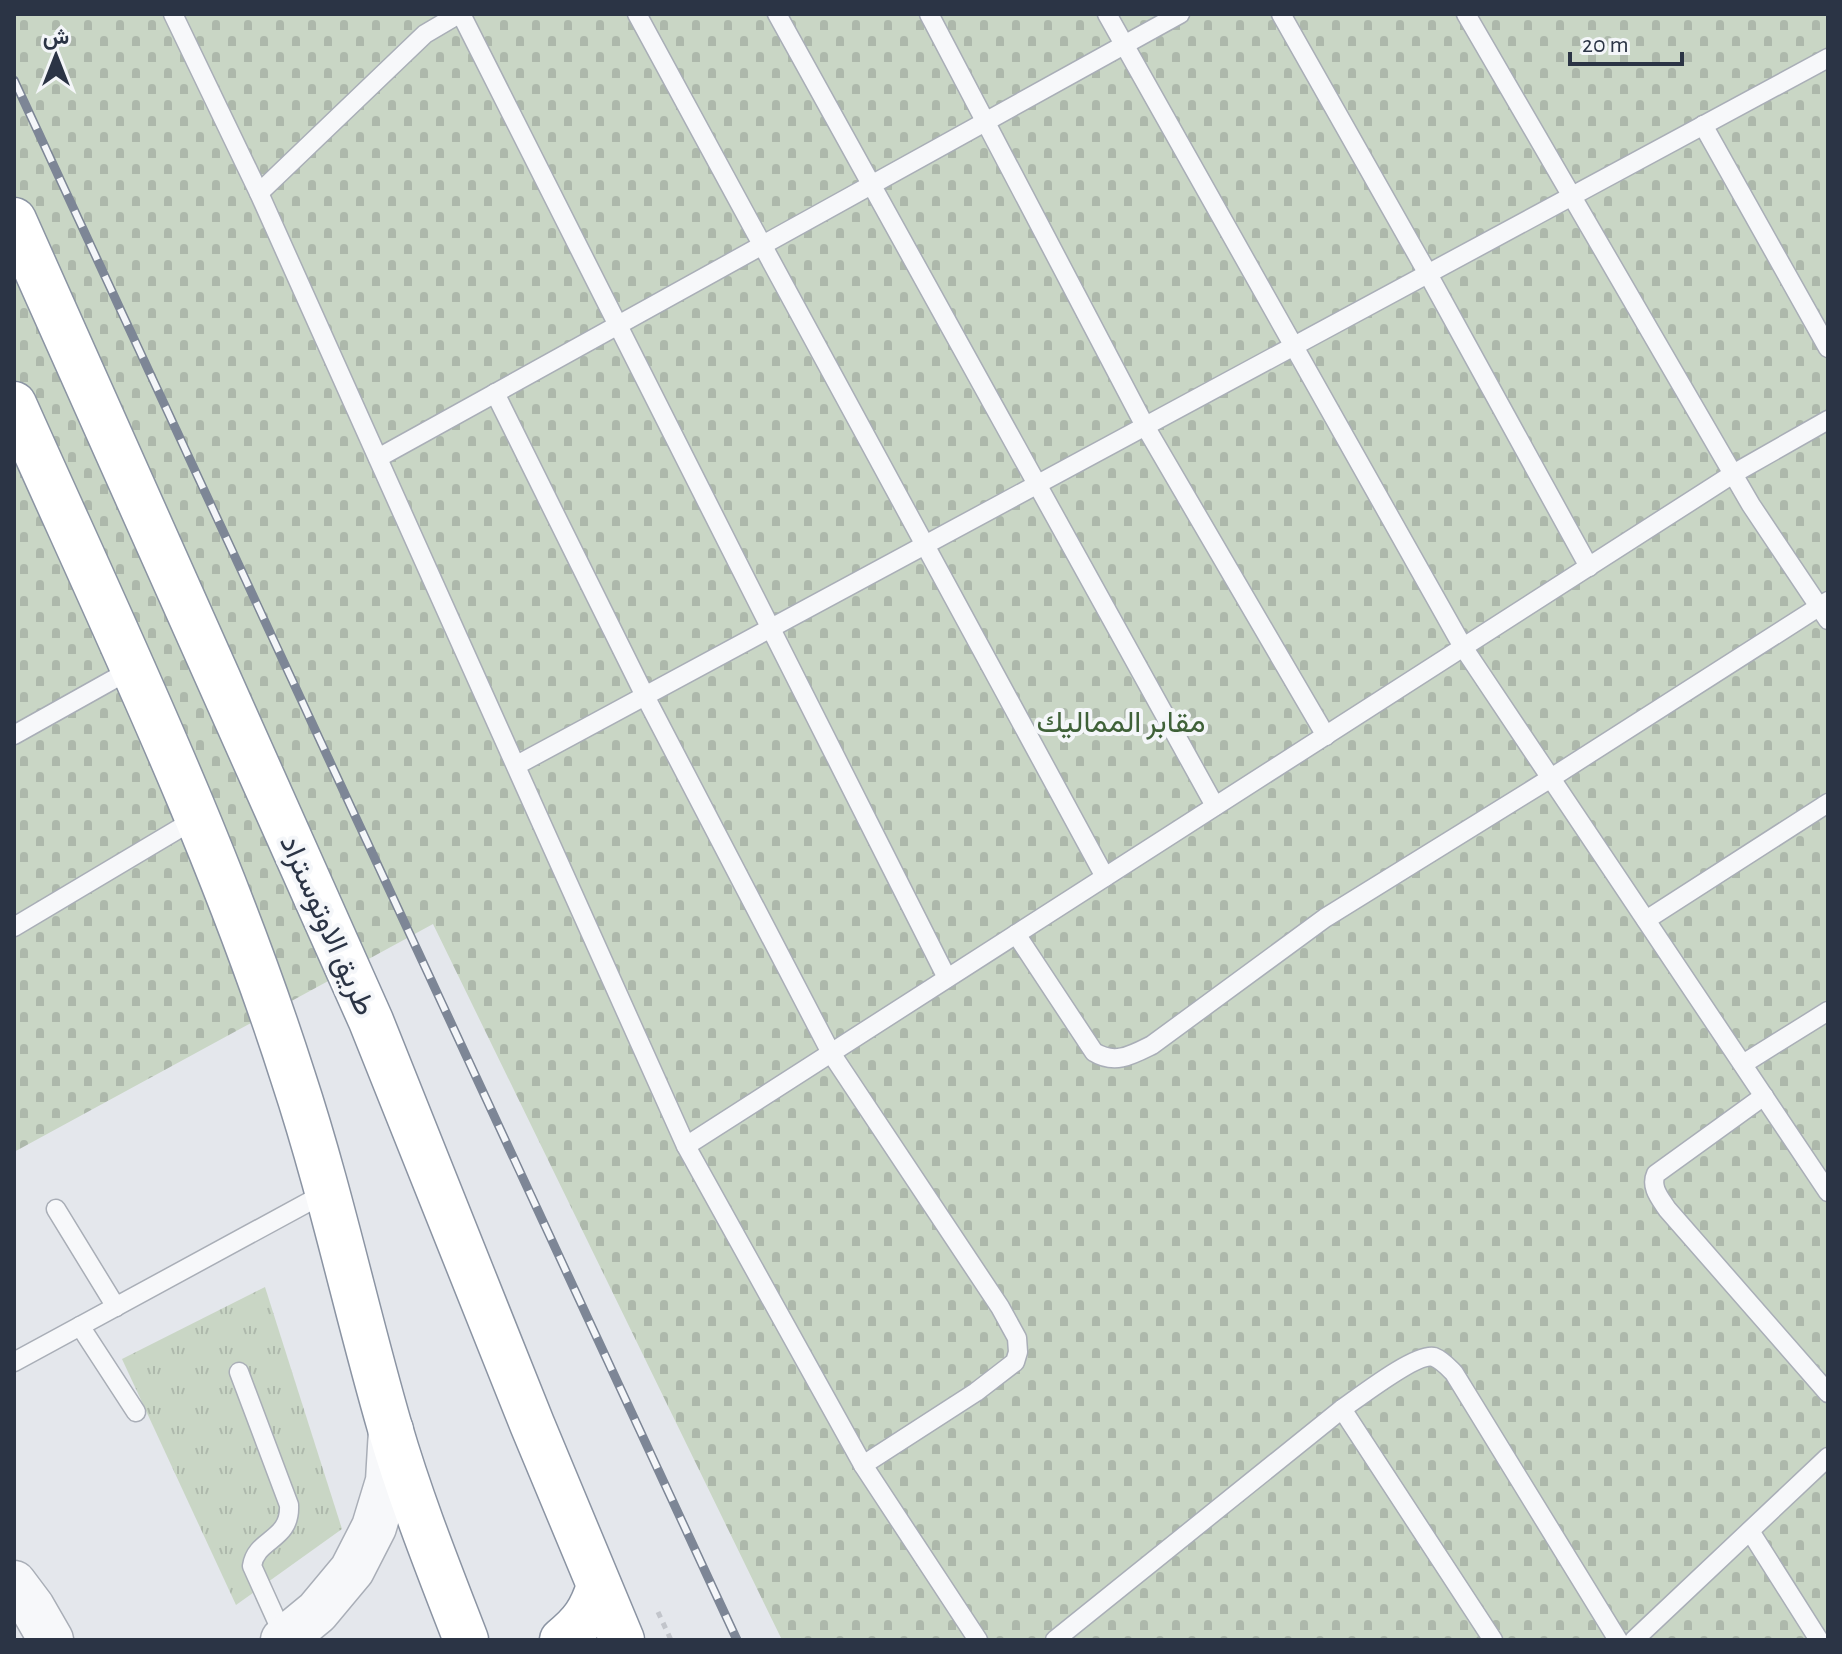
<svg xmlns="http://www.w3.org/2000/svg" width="1842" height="1654" font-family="'Alegreya Sans',Vazirmatn,sans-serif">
<defs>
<pattern id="grass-tufts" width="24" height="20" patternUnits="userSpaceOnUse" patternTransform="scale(2)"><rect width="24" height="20" fill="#c9d6c5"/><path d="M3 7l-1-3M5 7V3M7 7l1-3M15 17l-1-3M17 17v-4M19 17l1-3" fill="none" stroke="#adb8ab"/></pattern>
<pattern id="cemetery-stones" width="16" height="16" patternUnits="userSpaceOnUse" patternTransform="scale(2)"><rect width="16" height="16" fill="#c9d6c5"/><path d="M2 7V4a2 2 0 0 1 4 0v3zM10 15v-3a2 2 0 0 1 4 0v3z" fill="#adb8ab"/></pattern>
</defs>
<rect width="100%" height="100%" fill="#e4e7ec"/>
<polygon fill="url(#grass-tufts)" points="265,1287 342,1529 236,1605 122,1359"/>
<polygon fill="url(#cemetery-stones)" points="14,14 1828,14 1828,1640 782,1640 433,924 14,1152"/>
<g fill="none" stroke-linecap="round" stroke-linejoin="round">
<g stroke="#a9aeb7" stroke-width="21">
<g id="service">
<polyline points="173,14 259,193 686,1146 863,1465 978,1640"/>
<polyline points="461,14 947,978"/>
<polyline points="637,14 1105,877"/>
<polyline points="777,14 1215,806"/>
<polyline points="929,14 1145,426 1326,736"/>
<polyline points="1107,14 1463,647 1828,1192"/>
<polyline points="1281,14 1428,274 1589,567"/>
<polyline points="1466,14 1751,505 1828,620"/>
<polyline points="1703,125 1828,348"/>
<polyline points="259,193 425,34 459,14"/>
<polyline points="495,393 645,696 831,1053 1000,1307 1017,1338 1018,1352 1015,1362 976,1392 863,1465"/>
<polyline points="378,458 1180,14"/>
<polyline points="14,735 132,669"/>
<polyline points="517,765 1828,58"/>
<polyline points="1646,920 1828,803"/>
<polyline points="14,927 197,818"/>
<path d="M1016 934 1094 1052C1115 1065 1132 1055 1152 1045L1325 918 1551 778 1828 601"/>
<polyline points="1743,1064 1828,1011"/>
<path d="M1764 1096 1656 1174C1650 1187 1660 1198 1667 1209L1828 1393"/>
<polyline points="686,1146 1733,474 1828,420"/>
<polyline points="56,1209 116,1307"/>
<polyline points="80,1326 136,1412"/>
<polyline points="14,1362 327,1192"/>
<path d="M239 1372 289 1505C291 1541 256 1538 252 1566L285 1639"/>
<polyline points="1342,1409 1493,1640"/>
<polyline points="1750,1531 1819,1640"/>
<path d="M1055 1640 1342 1409C1358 1398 1417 1352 1434 1357 1442 1360 1448 1367 1454 1373L1618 1640"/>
<polyline points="1634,1640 1828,1457"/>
</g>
</g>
<g stroke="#a9aeb7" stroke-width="47">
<g id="tertiary">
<polyline points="14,1583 32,1607 51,1640"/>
<polyline points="283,1640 317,1612 352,1570 374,1527 388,1481 391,1430"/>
</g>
</g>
<g stroke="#8b94a3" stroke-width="47">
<g id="trunk">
<polyline points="14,220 371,1021 532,1424 622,1640"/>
<path d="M14 404C113 626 219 845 293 1077 331 1192 356 1311 390 1428 411 1500 439 1570 466 1640"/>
<path d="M562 1640C583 1623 591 1611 599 1586"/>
</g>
</g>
<polyline stroke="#c2c5cb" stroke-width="5" stroke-dasharray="6 6" stroke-linecap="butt" points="658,1612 671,1640"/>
<use href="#service" stroke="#f7f8fa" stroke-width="18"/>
<use href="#tertiary" stroke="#f7f8fa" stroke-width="44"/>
<use href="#trunk" stroke="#fff" stroke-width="44"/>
<g stroke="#7d8696" stroke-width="9">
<polyline id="rail" points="14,80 737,1640"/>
</g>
<use href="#rail" stroke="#f4f6f9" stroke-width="6" stroke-dasharray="18" stroke-linecap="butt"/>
</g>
<g text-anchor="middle" stroke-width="8" stroke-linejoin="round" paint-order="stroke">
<g font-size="30" fill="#3f6138" stroke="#f4f6f9">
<text x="1121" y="732">مقابر المماليك</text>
</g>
<g font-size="30" fill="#2b3445" stroke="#f4f6f9">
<text transform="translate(328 925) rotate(66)" y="10">طريق الاوتوستراد</text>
</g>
</g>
<rect width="1842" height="1654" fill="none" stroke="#2b3445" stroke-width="32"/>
<g transform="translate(56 56)" stroke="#f4f6f9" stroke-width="6" paint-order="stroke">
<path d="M0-6L14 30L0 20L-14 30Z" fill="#2b3445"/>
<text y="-12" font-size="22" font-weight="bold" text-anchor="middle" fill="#2b3445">ش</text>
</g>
<path d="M1570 52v12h112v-12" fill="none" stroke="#2b3445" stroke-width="4"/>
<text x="1582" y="52" font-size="24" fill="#2b3445" stroke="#f4f6f9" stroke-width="6" paint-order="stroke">20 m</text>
</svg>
